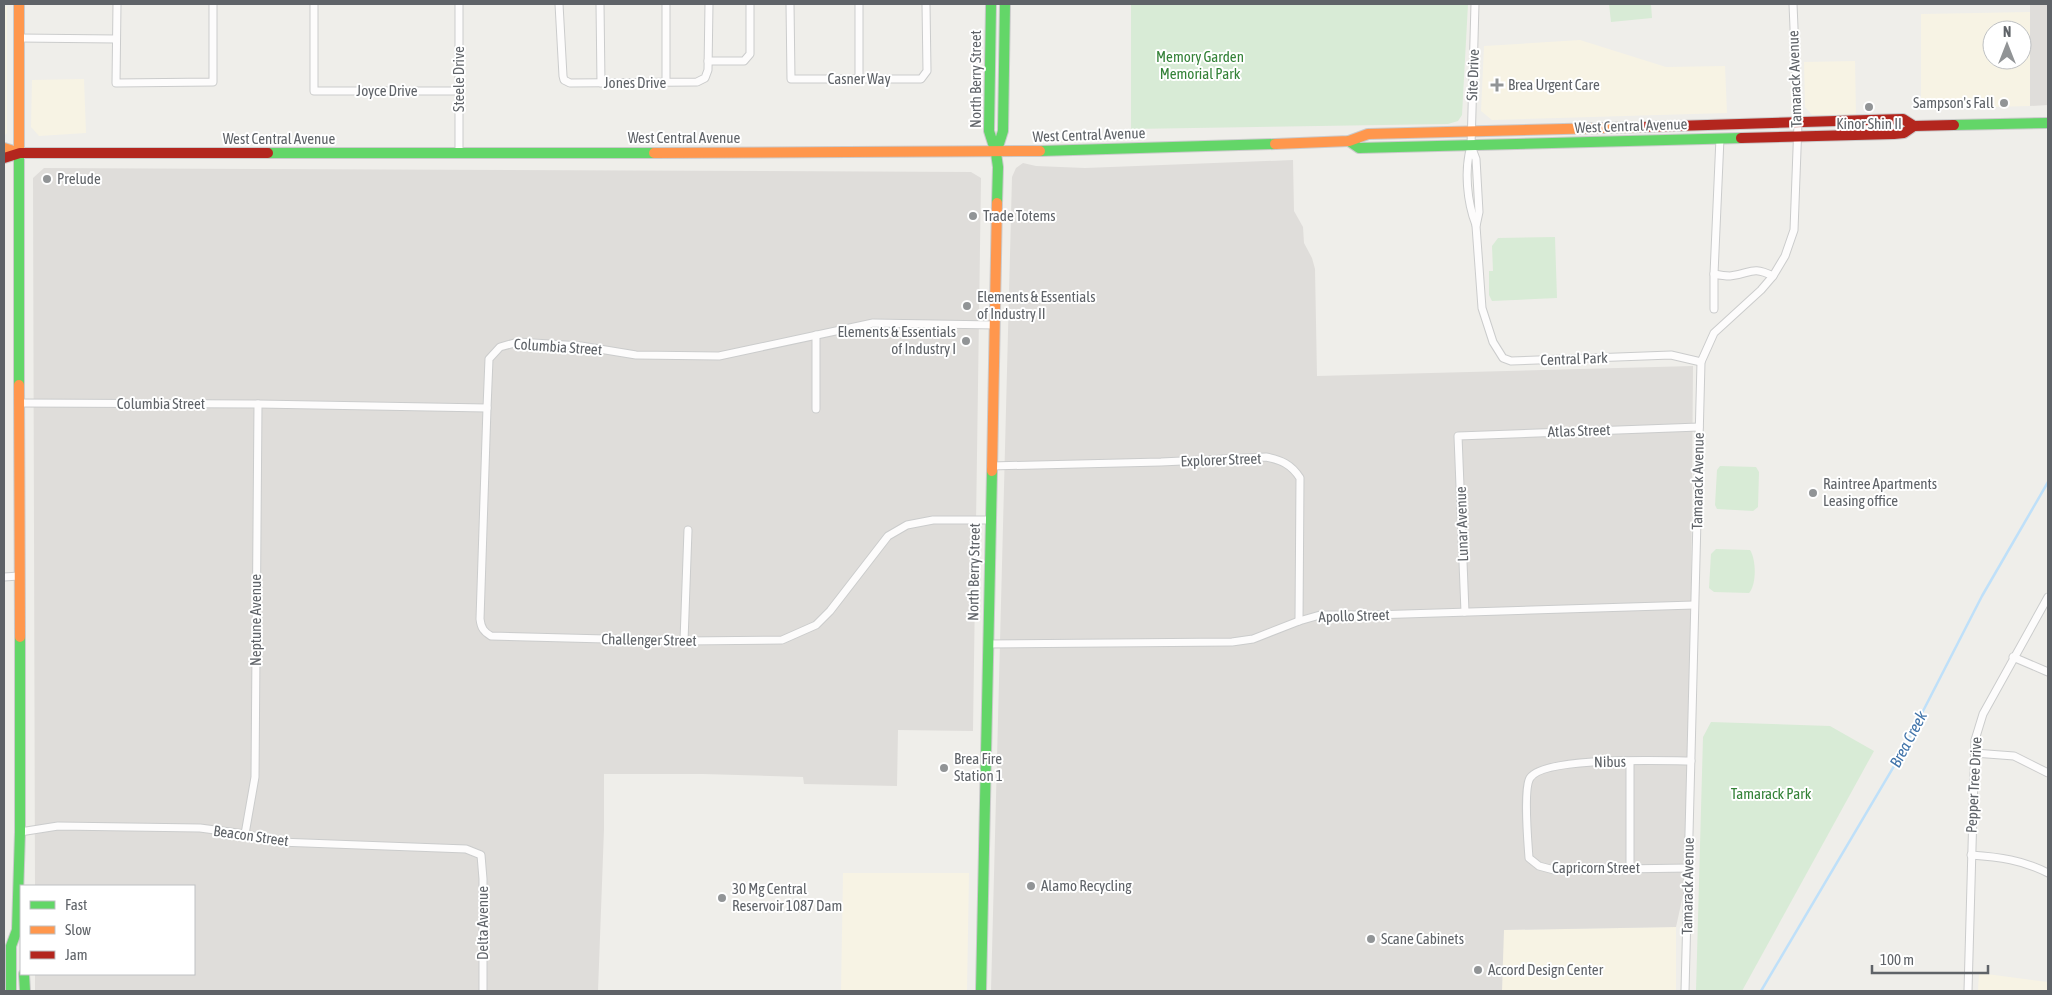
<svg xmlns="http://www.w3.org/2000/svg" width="2052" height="995" font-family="'Asap Condensed',sans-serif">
<rect width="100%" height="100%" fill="#efeeea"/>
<g fill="#f7f3e4" fill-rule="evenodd">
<polygon points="7,6 7,133 4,136 4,7"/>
<path d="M2030 12V106L1921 109V14ZM1992 30H2022V60H1992Z"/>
<polygon points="1580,40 1666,67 1725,66 1727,113 1492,120 1481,111 1484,46"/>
<polygon points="1855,61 1856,116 1812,115 1805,107 1804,62"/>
<polygon points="84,79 86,133 39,136 31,127 32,80"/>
<polygon points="843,873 969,873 967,991 841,991"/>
<polygon points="1676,927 1676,991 1502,991 1503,930"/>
<polygon points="1979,973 2048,982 2048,991 1978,991"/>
</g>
<g fill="#dfddda">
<polygon points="2030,4 2048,4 2048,105 2030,106"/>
<polygon points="1293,160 1294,211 1303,227 1304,243 1312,258 1315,269 1317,376 1693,366 1689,868 1676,927 1504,930 1502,991 991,991 1012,177 1016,168 1023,163 1036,166 1085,168"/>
<polygon points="44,168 971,172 981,178 973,731 898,730 897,786 804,784 803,777 703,774 604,774 604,829 598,991 35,991 35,974 194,974 194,886 35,886 33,178"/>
</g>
<g fill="#d8ebd6">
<polygon points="1131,4 1468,4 1462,115 1458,121 1448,124 1131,129"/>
<polygon points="1609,4 1651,4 1652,18 1611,22"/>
<polygon points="1555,237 1557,298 1492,301 1489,295 1489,271 1493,271 1492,246 1498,238"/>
<polygon points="1720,466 1756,467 1759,472 1758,507 1753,511 1717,509 1715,505 1717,470"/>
<path d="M1716 549 1750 550C1756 559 1757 584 1749 593L1714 592 1709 588 1711 554Z"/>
<polygon points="1711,722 1830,726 1874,751 1742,991 1696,991 1703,737"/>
</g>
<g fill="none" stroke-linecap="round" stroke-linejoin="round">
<polyline stroke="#bfe0f9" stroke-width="2.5" points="1761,991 1900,756 1982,596 2048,482"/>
<g stroke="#cbcccc" stroke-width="9">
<g id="street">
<polyline points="117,4 116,83 213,82 213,4"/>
<polyline points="314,4 314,91 459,91"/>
<polyline points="559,4 563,76 564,80 570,83 697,82 705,78 708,70 709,4"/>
<polyline points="600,4 601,83"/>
<polyline points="790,4 791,79 921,79 927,71 926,4"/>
<polyline points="859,4 859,79"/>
<path d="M1475 4 1471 146C1464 170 1467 202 1476 225"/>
<polyline points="19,38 116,39"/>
<polyline points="708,61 744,61 750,54 750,4"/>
<polyline points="666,82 666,4"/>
<path d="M1720 138 1714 274C1719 275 1725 276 1730 276 1751 274 1751 265 1773 276"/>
<polyline points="1471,146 1476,159 1479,212 1476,226 1482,308 1493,342 1503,358 1511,361 1671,355 1701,362"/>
<polyline points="459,154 459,4"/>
<polyline points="1714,274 1714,309"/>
<polyline points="816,335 816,409"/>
<polyline points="19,403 258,404 487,408 489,359 500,347 518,342 581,346 636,355 719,356 873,323 995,325"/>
<path d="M487 408 480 619C481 628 484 632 491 636L684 641 782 640 816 625 830 611 888 536 907 525 933 520H990"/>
<path d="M991 466 1161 462 1266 457C1281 460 1291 464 1300 478L1299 621"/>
<polyline points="4,577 19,576"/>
<polyline points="1465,612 1458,436 1699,427"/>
<polyline points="684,641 688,530"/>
<polyline points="988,644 1232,642 1253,639 1299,621 1320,615 1372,615 1694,605"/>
<polyline points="2013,657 2048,672"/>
<polyline points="1974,753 2014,756 2048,773"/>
<polyline points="1630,762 1630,868"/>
<polyline points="20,832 58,826 200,828 245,834 279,842 466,849 481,855 483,879 483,991"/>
<polyline points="245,834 255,777 258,404"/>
<path d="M1971 855C1999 857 2023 860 2048 873"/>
<path d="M1689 868 1554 870 1539 866 1529 858C1528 843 1523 789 1530 778 1544 756 1663 761 1691 761"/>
<polyline points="1685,991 1701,362 1714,333 1761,290 1773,276 1785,256 1794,230 1798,123 1793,4"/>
<polyline points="1968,991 1975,740 1983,714 2048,597"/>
</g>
</g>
<g stroke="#cacacb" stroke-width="12">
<g id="fast">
<polyline points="991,4 989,131 996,153 998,167 997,203"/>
<polyline points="1954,125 2048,123"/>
<polyline points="1349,141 1359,148 1741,138"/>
<polyline points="19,149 19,385"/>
<polyline points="1040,151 1275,144"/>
<polyline points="268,153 654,153"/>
<polyline points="996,153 1003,131 1005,4"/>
<polyline points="24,974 25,991"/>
<polyline points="11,991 11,946 17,930 20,832 20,637"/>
<polyline points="981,991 992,471"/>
</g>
</g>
<g stroke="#cacacb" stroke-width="12">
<g id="slow">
<polyline points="19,4 19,149"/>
<polyline points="1275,144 1349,141 1368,134 1643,127"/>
<polyline points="4,148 20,153"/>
<polyline points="654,153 1040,151"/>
<polyline points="19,385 20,637"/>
<polyline points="992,471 997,203"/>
</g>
</g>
<g stroke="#cacacb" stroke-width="12">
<g id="jam">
<polyline points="1643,127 1903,119 1914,126 1954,125"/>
<polyline points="1741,138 1894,134 1904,133 1914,126"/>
<polyline points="4,158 20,153 268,153"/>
</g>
</g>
<use href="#street" stroke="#fdfcfc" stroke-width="7"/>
<use href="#fast" stroke="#63d668" stroke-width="10"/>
<use href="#slow" stroke="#ff974d" stroke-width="10"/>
<use href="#jam" stroke="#b3261e" stroke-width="10"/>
</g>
<g fill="#919496" stroke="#fff" stroke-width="2">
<path d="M1494.5 77.5h5v5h5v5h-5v5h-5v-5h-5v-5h5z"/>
<circle cx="2004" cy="103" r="5"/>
<circle cx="1869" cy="107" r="5"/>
<circle cx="47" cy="179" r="5"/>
<circle cx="973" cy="216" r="5"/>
<circle cx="967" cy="306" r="5"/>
<circle cx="966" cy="341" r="5"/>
<circle cx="1813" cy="493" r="5"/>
<circle cx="944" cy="768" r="5"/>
<circle cx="1031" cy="886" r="5"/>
<circle cx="722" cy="898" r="5"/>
<circle cx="1371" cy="939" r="5"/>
<circle cx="1478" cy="970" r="5"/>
</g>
<g text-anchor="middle" stroke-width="4" stroke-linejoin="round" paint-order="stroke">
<g font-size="15" fill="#348238" stroke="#fff">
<text x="1200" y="62">Memory Garden<tspan x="1200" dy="17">Memorial Park</tspan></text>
<text x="1771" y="799">Tamarack Park</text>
</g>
<g font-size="15" fill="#5f6368" stroke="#fff">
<text transform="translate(1473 75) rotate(-88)" y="5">Site Drive</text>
<text transform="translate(459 79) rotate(-90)" y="5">Steele Drive</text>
<text x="859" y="84">Casner Way</text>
<text transform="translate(976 79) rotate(-90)" y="5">North Berry Street</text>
<text transform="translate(1795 79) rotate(-92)" y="5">Tamarack Avenue</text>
<text x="635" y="88">Jones Drive</text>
<text x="387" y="96">Joyce Drive</text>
<text transform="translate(1631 126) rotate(-2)" y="5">West Central Avenue</text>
<text transform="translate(1089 135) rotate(-2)" y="5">West Central Avenue</text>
<text x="684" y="143">West Central Avenue</text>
<text x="279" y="144">West Central Avenue</text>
<text transform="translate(558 347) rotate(4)" y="5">Columbia Street</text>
<text transform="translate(1574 359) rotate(-2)" y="5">Central Park</text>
<text x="161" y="409">Columbia Street</text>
<text transform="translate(1579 431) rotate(-2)" y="5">Atlas Street</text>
<text transform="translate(1221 460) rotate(-2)" y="5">Explorer Street</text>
<text transform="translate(1698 481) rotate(-89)" y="5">Tamarack Avenue</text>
<text transform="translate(1462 524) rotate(-92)" y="5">Lunar Avenue</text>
<text transform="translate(974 572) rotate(-89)" y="5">North Berry Street</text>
<text transform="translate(1354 616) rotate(-2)" y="5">Apollo Street</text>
<text transform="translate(256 620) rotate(-90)" y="5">Neptune Avenue</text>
<text transform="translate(649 640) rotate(1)" y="5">Challenger Street</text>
<text transform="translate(1610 762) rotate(-1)" y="5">Nibus</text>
<text transform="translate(1974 785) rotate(-87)" y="5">Pepper Tree Drive</text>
<text transform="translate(251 836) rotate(8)" y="5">Beacon Street</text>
<text x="1596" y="873">Capricorn Street</text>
<text transform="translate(1688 886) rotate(-89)" y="5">Tamarack Avenue</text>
<text transform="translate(483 923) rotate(-90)" y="5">Delta Avenue</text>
</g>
<g font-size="15" fill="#5f6368" stroke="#fff" text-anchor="start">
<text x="1508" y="90">Brea Urgent Care</text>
<text x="1994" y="108" text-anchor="end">Sampson's Fall</text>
<text x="1869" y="129" text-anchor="middle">Kinor Shin II</text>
<text x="57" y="184">Prelude</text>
<text x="983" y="221">Trade Totems</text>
<text x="977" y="302">Elements &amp; Essentials<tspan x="977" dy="17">of Industry II</tspan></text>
<text x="956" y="337" text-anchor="end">Elements &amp; Essentials<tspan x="956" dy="17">of Industry I</tspan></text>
<text x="1823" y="489">Raintree Apartments<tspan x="1823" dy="17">Leasing office</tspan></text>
<text x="954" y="764">Brea Fire<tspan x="954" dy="17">Station 1</tspan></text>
<text x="1041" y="891">Alamo Recycling</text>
<text x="732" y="894">30 Mg Central<tspan x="732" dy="17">Reservoir 1087 Dam</tspan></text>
<text x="1381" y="944">Scane Cabinets</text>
<text x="1488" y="975">Accord Design Center</text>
</g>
<g font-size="16" font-style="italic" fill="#4174aa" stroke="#fff">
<text transform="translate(1908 739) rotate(-62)" y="6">Brea Creek</text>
</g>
</g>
<rect width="2052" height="995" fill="none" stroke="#5f6368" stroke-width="10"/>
<rect x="20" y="885" width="175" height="90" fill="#ffffff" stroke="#bfc1c3"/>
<rect x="30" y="901" width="25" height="8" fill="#63d668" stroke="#bfc1c3"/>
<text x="65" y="910" font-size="15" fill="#5f6368">Fast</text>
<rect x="30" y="926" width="25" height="8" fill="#ff974d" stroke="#bfc1c3"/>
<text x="65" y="935" font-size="15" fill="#5f6368">Slow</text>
<rect x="30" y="951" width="25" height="8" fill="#b3261e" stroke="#bfc1c3"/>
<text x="65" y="960" font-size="15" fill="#5f6368">Jam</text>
<g transform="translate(2007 45)"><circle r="24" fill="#ffffff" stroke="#bfc1c3"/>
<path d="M0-4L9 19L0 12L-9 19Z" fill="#919496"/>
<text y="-8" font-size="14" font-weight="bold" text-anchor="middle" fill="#5f6368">N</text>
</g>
<path d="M1872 965v8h116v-8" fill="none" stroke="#5f6368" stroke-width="2.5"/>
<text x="1880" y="965" font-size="15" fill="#5f6368" stroke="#ffffff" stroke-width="4" paint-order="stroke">100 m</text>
</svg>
